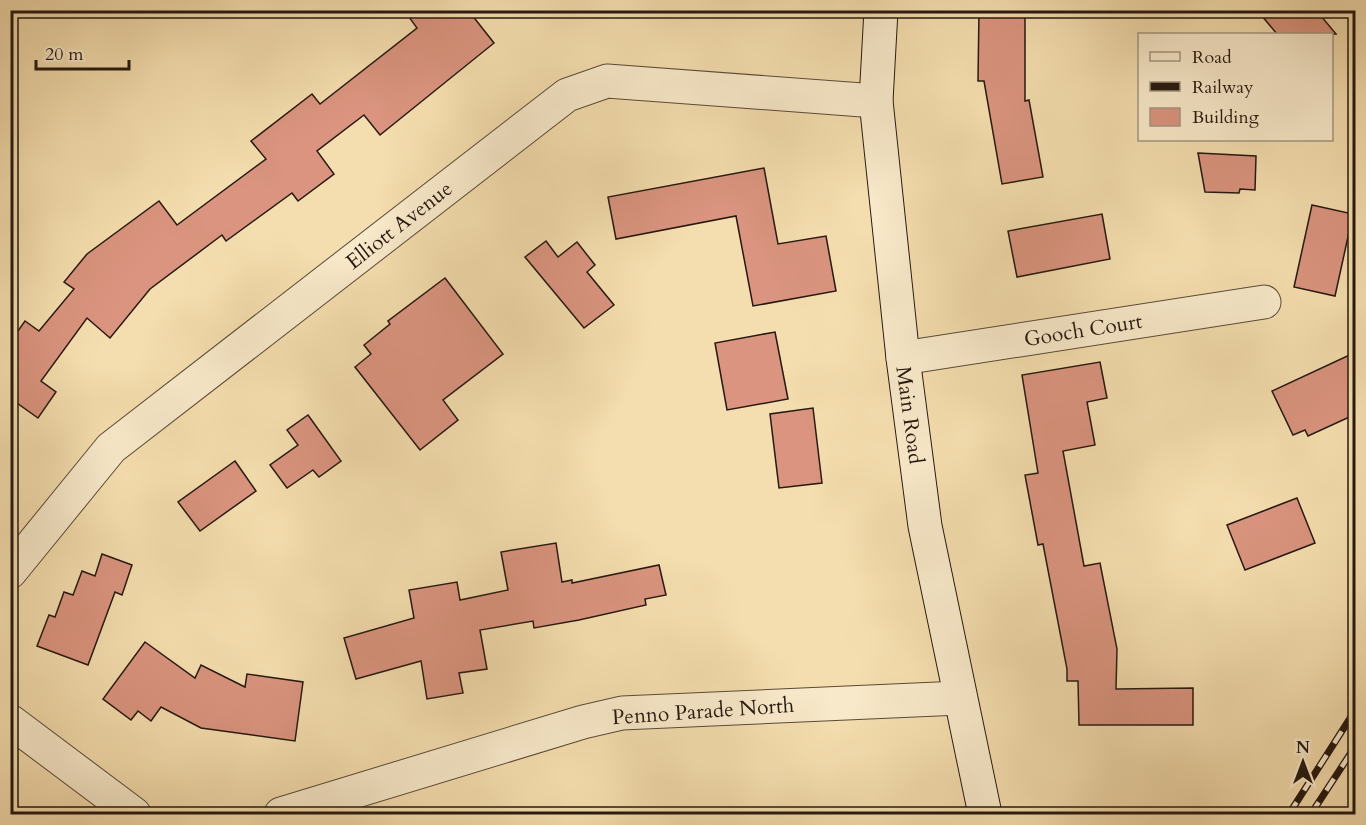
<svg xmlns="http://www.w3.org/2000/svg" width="1366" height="825" font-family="Cardo,serif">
<rect width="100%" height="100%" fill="#f4ddae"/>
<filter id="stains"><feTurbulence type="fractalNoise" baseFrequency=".00333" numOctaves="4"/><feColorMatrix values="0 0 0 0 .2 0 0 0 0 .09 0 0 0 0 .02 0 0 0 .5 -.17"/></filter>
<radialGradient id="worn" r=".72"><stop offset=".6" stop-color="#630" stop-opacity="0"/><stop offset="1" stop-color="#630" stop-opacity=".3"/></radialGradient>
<g fill="#da947f" stroke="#261910" stroke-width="1.5">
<polygon points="404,10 468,10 494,43 380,135 364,115 317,151 334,174 298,201 292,193 226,241 222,235 150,289 110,338 87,318 41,381 56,392 38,418 10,398 10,342 25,321 39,331 74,289 64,282 87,254 159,201 177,225 266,159 251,141 312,94 320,104 417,28"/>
<polygon points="979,10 1025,10 1025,101 1029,100 1043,177 1002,184 984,81 978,81"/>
<polygon points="1257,10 1316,10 1336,34 1277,34"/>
<polygon points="1198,153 1256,156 1255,190 1240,189 1239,193 1205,192"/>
<polygon points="764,168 778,244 826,236 836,291 753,306 736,216 616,239 608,197"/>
<polygon points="1312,205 1353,214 1335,296 1294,287"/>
<polygon points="1102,214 1110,259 1017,277 1008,231"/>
<polygon points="546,241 558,257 577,242 595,265 587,272 614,305 584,328 525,257"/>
<polygon points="445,278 503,354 443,400 458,420 420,450 355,367 371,354 364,345 390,324 388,321"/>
<polygon points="775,332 788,399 727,410 715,343"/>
<polygon points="1356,352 1356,414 1308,436 1305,430 1293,435 1272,391"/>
<polygon points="1100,362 1107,398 1087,402 1095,445 1063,451 1084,566 1100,563 1117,649 1116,689 1193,688 1193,725 1079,725 1078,681 1067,681 1067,669 1043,544 1038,545 1025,475 1038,473 1022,375"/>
<polygon points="813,408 822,483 779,488 770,414"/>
<polygon points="308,415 341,461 319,477 313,470 287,488 270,465 298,445 287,430"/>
<polygon points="235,461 256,491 200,531 178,502"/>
<polygon points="1297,498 1315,543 1245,570 1227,525"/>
<polygon points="556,543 562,582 572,580 572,583 659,565 666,595 645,599 646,605 579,620 534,628 533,621 480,630 487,669 459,673 463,693 427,699 421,661 356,679 344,638 414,618 409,590 457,582 460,600 508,590 501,552"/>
<polygon points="102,554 132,565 122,595 115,592 88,665 37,646 49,615 55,617 64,592 73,595 82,571 95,576"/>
<polygon points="145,642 195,678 201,665 245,687 247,674 303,682 295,741 201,728 161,707 151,721 138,711 131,720 103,699"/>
</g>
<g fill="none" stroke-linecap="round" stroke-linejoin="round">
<g stroke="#5a4a38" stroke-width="35">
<g id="street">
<polyline points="903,358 1264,302"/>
<polyline points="10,572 111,448 567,95 607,81 876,101"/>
<polyline points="10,721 134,814"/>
<polyline points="281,814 583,722 622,713 960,698"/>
</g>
</g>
<g stroke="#261910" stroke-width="35">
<polyline id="secondary" points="881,10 876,101 903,358 925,526 985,814"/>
</g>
<use href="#street" stroke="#f8e9ca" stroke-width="33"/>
<use href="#secondary" stroke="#f8e9ca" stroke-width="33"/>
<g stroke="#261910" stroke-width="7">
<g id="rail">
<polyline points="1289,814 1356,709"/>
<polyline points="1311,814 1356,745"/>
</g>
</g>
<use href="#rail" stroke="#f8e9ca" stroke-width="4.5" stroke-dasharray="14" stroke-linecap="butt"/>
</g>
<g text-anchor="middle" stroke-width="6" stroke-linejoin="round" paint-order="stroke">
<g font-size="21" fill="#261910" stroke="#f8e9ca">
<text transform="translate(399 225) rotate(-38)" y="7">Elliott Avenue</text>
<text transform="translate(1083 330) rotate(-9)" y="7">Gooch Court</text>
<text transform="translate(910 415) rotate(82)" y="7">Main Road</text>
<text transform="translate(703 711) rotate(-4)" y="7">Penno Parade North</text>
</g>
</g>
<rect width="1366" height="825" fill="none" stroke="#f4ddae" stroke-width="36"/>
<rect x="12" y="12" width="1342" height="801" fill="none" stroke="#261910" stroke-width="3"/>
<rect x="18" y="18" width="1330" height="789" fill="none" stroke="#261910" stroke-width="1.5"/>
<rect x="1138" y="33" width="195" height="108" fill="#f8e9ca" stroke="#a49680" stroke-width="1.5"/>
<rect x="1150" y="52" width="30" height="9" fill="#f8e9ca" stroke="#a49680" stroke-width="1.5"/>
<text x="1192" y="63" font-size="18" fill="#261910">Road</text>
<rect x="1150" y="82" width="30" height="9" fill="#261910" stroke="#a49680" stroke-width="1.5"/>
<text x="1192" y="93" font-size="18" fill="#261910">Railway</text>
<rect x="1150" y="108" width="30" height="18" fill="#da947f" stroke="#a49680" stroke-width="1.5"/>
<text x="1192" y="123" font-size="18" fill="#261910">Building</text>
<g transform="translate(1303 762)" stroke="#f8e9ca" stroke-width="4.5" paint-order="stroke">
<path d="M0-4.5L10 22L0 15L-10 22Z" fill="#261910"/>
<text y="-9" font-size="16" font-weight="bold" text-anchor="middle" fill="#261910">N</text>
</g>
<path d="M36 60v9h93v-9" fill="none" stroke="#261910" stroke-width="3"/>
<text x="45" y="60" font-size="18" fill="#261910" stroke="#f8e9ca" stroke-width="4.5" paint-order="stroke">20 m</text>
<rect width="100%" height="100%" filter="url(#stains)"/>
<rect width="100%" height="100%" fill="url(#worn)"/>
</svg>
